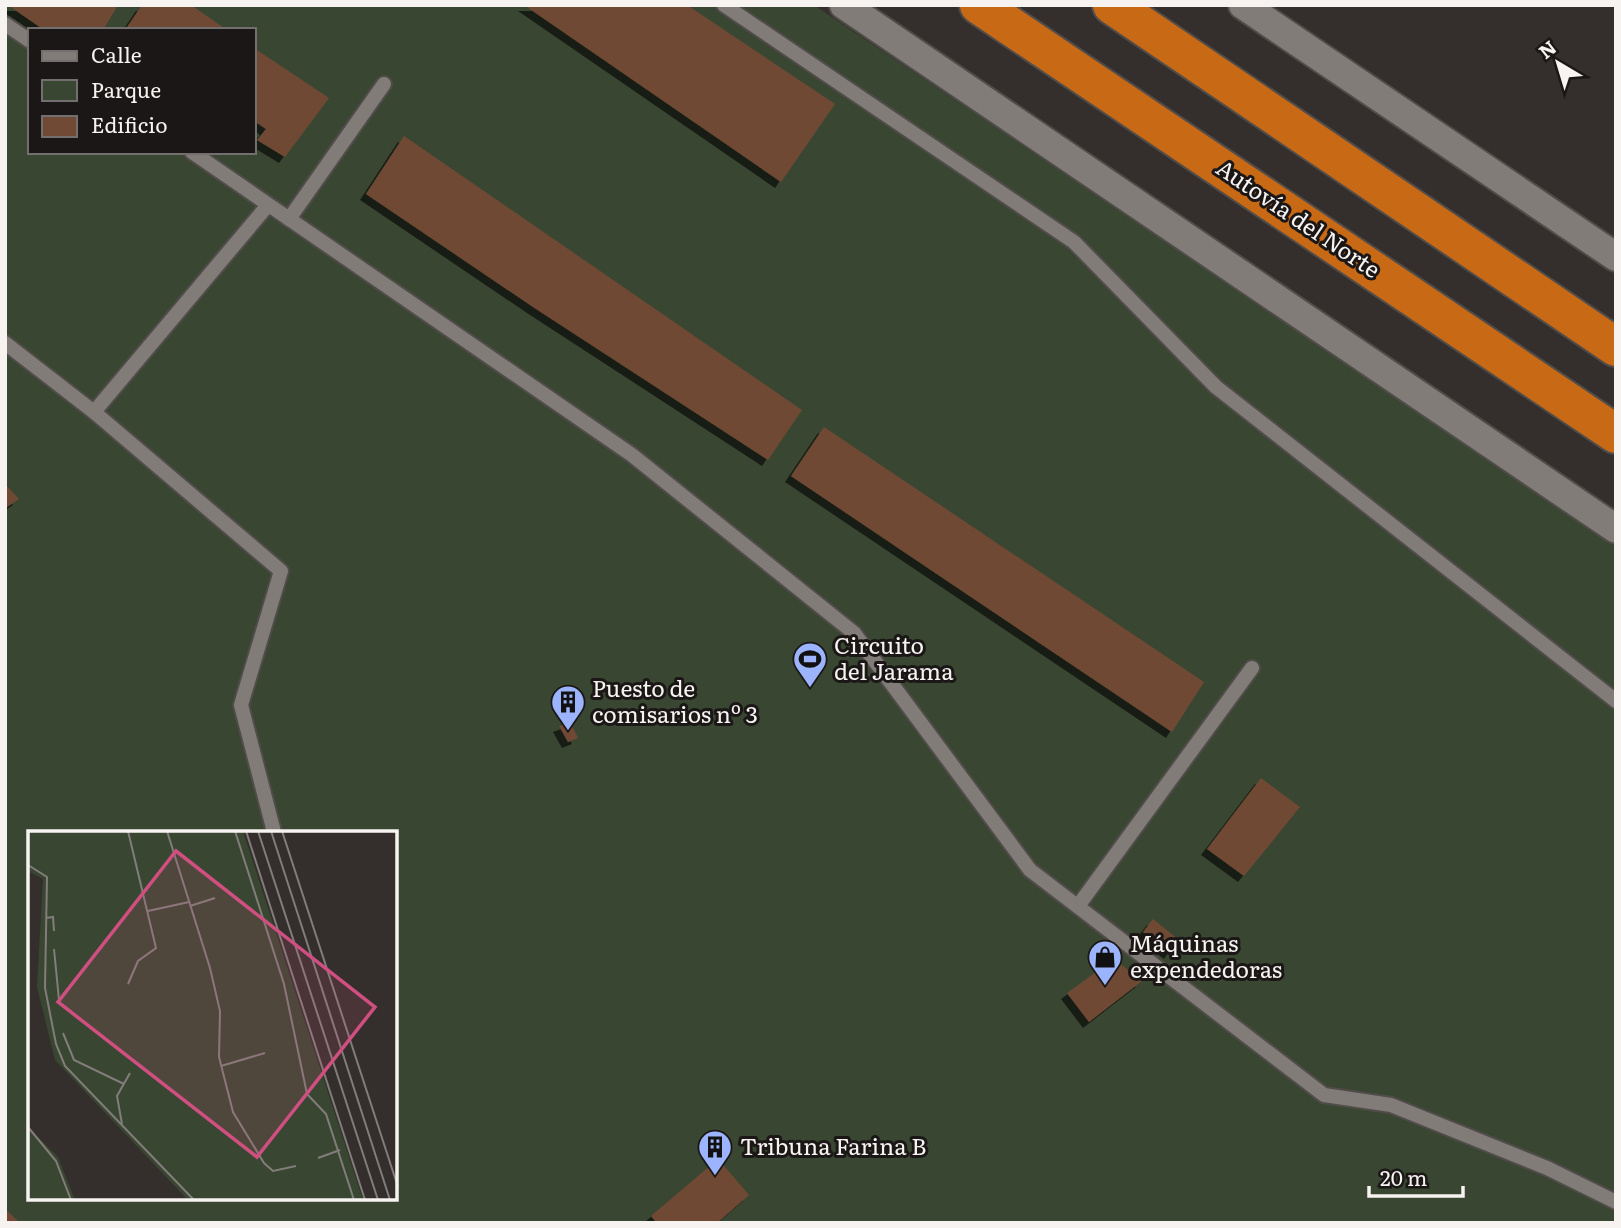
<svg xmlns="http://www.w3.org/2000/svg" width="1621" height="1228" font-family="Literata,serif">
<defs>
<filter id="shadow"><feDropShadow dx="-6" dy="6" stdDeviation="0" flood-color="#0009"/></filter>
</defs>
<rect width="100%" height="100%" fill="#342f2c"/>
<path fill="#394631" fill-rule="evenodd" d="M5 5H814L1616 545V1223H5ZM30 30H254V152H30ZM30 832H396V1198H30Z"/>
<g fill="#704a34" filter="url(#shadow)">
<polygon points="8,5 118,5 103,30 44,30"/>
<polygon points="142,5 191,5 227,30 125,30"/>
<polygon points="524,5 687,5 835,104 781,182"/>
<polygon points="254,48 329,98 285,157 257,140 266,129 254,121"/>
<polygon points="404,136 802,410 768,460 533,307 366,194"/>
<polygon points="824,427 1204,682 1172,732 791,476"/>
<polygon points="5,484 19,499 7,507 5,505"/>
<polygon points="570,722 578,738 568,742 559,726"/>
<polygon points="1261,778 1300,807 1244,876 1207,849"/>
<polygon points="1153,919 1179,940 1170,953 1143,932"/>
<polygon points="1114,959 1142,981 1089,1022 1067,993"/>
<polygon points="718,1159 749,1195 717,1223 657,1223 651,1216"/>
<polygon points="5,1209 20,1223 5,1223"/>
</g>
<g fill="none" stroke-linecap="round" stroke-linejoin="round">
<g stroke="#504c49" stroke-width="18">
<g id="lane">
<polyline points="724,5 1074,242 1216,387 1616,701"/>
<polyline points="5,24 30,41"/>
<polyline points="192,152 632,455 854,633 1030,870 1324,1095 1391,1105 1547,1168 1616,1202"/>
<polyline points="289,219 384,84"/>
<polyline points="5,343 94,412 281,571 241,705 274,832"/>
<polyline points="94,412 268,205"/>
<polyline points="1078,906 1252,668"/>
</g>
</g>
<g stroke="#504c49" stroke-width="32">
<g id="street">
<polyline points="844,5 1616,529"/>
<polyline points="1243,5 1616,257"/>
</g>
</g>
<g stroke="#504c49" stroke-width="42">
<g id="highway">
<polyline points="979,5 1616,434"/>
<polyline points="1112,5 1616,347"/>
</g>
</g>
<use href="#lane" stroke="#827c79" stroke-width="14"/>
<use href="#street" stroke="#827c79" stroke-width="28"/>
<use href="#highway" stroke="#c86915" stroke-width="38"/>
</g>
<defs>
<g id="stadium-pin" transform="scale(1.75)"><path d="M0 17L-7.5 6A9.5 9.5 0 1 1 7.5 6Z" fill="#9cb4fd" stroke="#1a1716"/><path d="M0-5a6.5 5 0 1 0 0 10a6.5 5 0 1 0 0-10ZM-3.5-1.8h7v3.6h-7Z" fill="#111"/></g>
<g id="building-pin" transform="scale(1.75)"><path d="M0 17L-7.5 6A9.5 9.5 0 1 1 7.5 6Z" fill="#9cb4fd" stroke="#1a1716"/><path d="M-4-6H4V6H1V3H-1V6H-4ZM-2.5-4.3h1.7v1.8h-1.7ZM.8-4.3h1.7v1.8H.8ZM-2.5-1h1.7V.8h-1.7ZM.8-1h1.7V.8H.8Z" fill="#111"/></g>
<g id="shop-pin" transform="scale(1.75)"><path d="M0 17L-7.5 6A9.5 9.5 0 1 1 7.5 6Z" fill="#9cb4fd" stroke="#1a1716"/><path d="M-5-2.5h2.3a2.7 3.5 0 0 1 5.4 0H5L5.5 6h-11ZM-1.5-2.5h3a1.5 2.3 0 0 0-3 0Z" fill="#111"/></g>
</defs>
<g fill-rule="evenodd">
<use href="#stadium-pin" x="810" y="659"/>
<use href="#building-pin" x="568" y="702"/>
<use href="#shop-pin" x="1105" y="957"/>
<use href="#building-pin" x="715" y="1147"/>
</g>
<g text-anchor="middle" stroke-width="6" stroke-linejoin="round" paint-order="stroke">
<g font-size="23" fill="#f6f3f1" stroke="#1a1716">
<text transform="translate(1298 219) rotate(34)" y="8">Autovía del Norte</text>
</g>
<g font-size="23" fill="#f6f3f1" stroke="#1a1716" text-anchor="start">
<text x="834" y="654">Circuito<tspan x="834" dy="26">del Jarama</tspan></text>
<text x="592" y="697">Puesto de<tspan x="592" dy="26">comisarios nº 3</tspan></text>
<text x="1130" y="952">Máquinas<tspan x="1130" dy="26">expendedoras</tspan></text>
<text x="740" y="1155">Tribuna Farina B</text>
</g>
</g>
<g transform="translate(28 831)">
<rect width="369" height="369" fill="#342f2c"/>
<path d="M0 0H215L335 369H160L27 229 9 156 15 48 0 40ZM0 296 30 326 47 369H0Z" fill="#394631"/>
<path fill="none" stroke="#827d7b" stroke-width="2" d="M139 0 182 137 192 180 191 226 205 281 236 332 245 340 268 335M207 0 256 153 279 263 298 283 326 369M218 0 337 369M230 0 350 369M243 0 362 369M254 0 370 356M0 34 19 46 17 157 28 213 37 235 166 369M162 75 187 67M120 80 161 71M18 87 25 86 26 100M26 118 31 169M100 153 110 130 128 117 100 0M35 202 46 229 96 253M193 235 237 222M94 293 89 265 102 242M0 296 28 330 43 369M290 327 312 319"/>
<path fill="#cf4f80" fill-opacity="0.15" stroke="#cf4f80" stroke-width="3.5" d="M148 20 347 176 229 326 30 171Z"/>
<rect width="369" height="369" fill="none" stroke="#f6f3f1" stroke-width="3.5"/>
</g>
<rect width="1621" height="1228" fill="none" stroke="#f6f3f1" stroke-width="14"/>
<rect x="28" y="28" width="228" height="126" fill="#1a1716" stroke="#726f6e" stroke-width="2"/>
<rect x="42" y="51" width="35" height="10" fill="#827c79" stroke="#726f6e" stroke-width="2"/>
<text x="91" y="63" font-size="21" fill="#f6f3f1">Calle</text>
<rect x="42" y="80" width="35" height="21" fill="#394631" stroke="#726f6e" stroke-width="2"/>
<text x="91" y="98" font-size="21" fill="#f6f3f1">Parque</text>
<rect x="42" y="116" width="35" height="21" fill="#704a34" stroke="#726f6e" stroke-width="2"/>
<text x="91" y="133" font-size="21" fill="#f6f3f1">Edificio</text>
<g transform="translate(1558 63) rotate(322)" stroke="#1a1716" stroke-width="5" paint-order="stroke">
<path d="M0-5L12 26L0 18L-12 26Z" fill="#f6f3f1"/>
<text y="-10" font-size="19" font-weight="bold" text-anchor="middle" fill="#f6f3f1">N</text>
</g>
<path d="M1369 1186v10h94v-10" fill="none" stroke="#f6f3f1" stroke-width="3.5"/>
<text x="1380" y="1186" font-size="21" fill="#f6f3f1" stroke="#1a1716" stroke-width="5" paint-order="stroke">20 m</text>
</svg>
